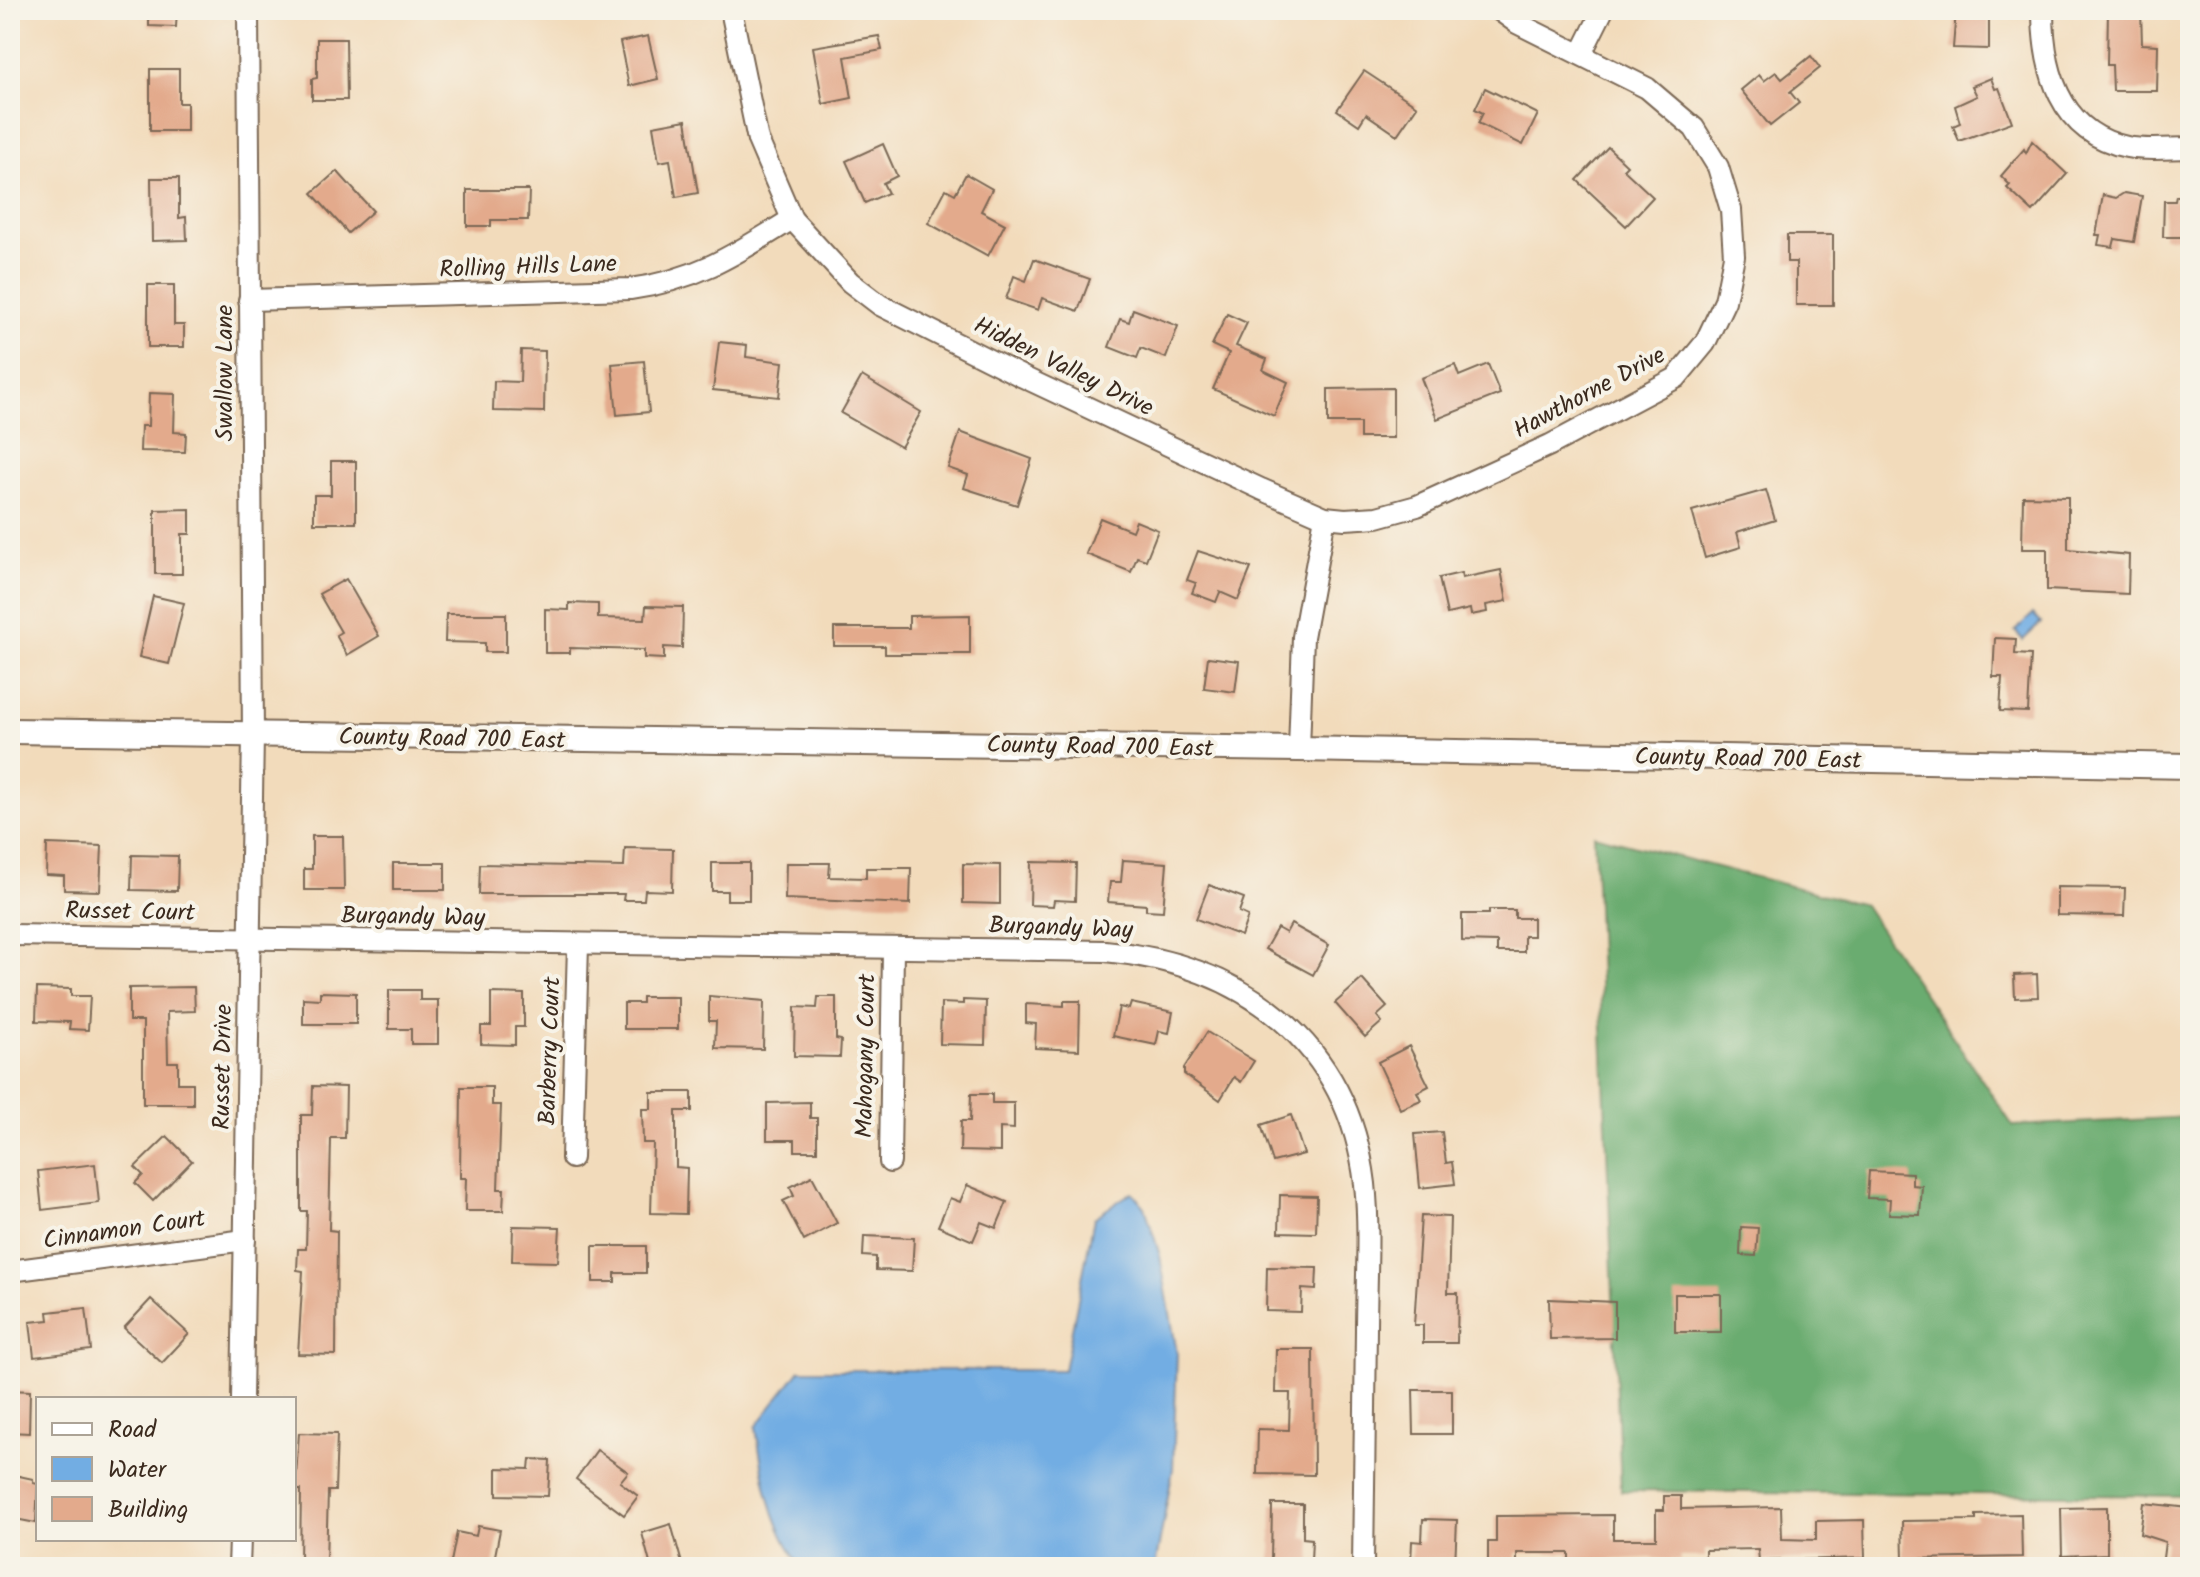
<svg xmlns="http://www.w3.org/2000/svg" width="2200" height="1577" font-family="Kalam,sans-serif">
<rect width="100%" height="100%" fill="#f7f3e8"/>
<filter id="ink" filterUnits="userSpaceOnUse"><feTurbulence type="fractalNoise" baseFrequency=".0125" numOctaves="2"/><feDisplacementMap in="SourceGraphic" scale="16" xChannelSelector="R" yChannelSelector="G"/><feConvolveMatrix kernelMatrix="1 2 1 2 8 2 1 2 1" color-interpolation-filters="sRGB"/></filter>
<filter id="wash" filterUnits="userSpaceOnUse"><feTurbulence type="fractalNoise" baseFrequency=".006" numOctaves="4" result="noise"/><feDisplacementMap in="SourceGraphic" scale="32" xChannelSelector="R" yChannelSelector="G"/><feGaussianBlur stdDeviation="1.8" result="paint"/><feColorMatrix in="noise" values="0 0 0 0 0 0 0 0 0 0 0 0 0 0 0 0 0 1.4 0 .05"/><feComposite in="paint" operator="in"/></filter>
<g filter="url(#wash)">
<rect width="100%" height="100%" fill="#f2dbbb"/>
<polygon fill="#6bac6f" stroke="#536b46" stroke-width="2" points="1594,835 1864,905 2013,1126 2190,1117 2190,1496 1621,1491"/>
<g fill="#72ade3" stroke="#566c80" stroke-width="2">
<polygon points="2033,614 2041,623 2023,640 2015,631"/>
<path d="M1132 1192 1145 1207 1160 1256 1177 1353 1173 1469 1155 1567H802C770 1526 763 1476 756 1427L800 1370H1064L1094 1218Z"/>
</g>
<g id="blocks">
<g fill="#e3aa8c">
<polygon points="149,10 177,10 176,27 149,26"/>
<polygon points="1956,10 1989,10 1989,49 1953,48"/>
<polygon points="2108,10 2141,10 2142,44 2158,45 2157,91 2113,91 2112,65 2107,65"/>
<polygon points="648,36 658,79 629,86 620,42"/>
<polygon points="879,36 882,50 845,57 852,98 823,104 813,47"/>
<polygon points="317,39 346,39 347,100 312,100 312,79 317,78"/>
<polygon points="1811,56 1820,68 1790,92 1799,103 1770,126 1741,90 1759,75 1764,81 1776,72 1782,79"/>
<polygon points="150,69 179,69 179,103 187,103 187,131 150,131"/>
<polygon points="1364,71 1417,106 1397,135 1366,114 1359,125 1337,110"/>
<polygon points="1991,78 1995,89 1999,88 2012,122 1959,141 1953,126 1960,123 1955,106 1977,96 1972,86"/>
<polygon points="1485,88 1538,114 1523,145 1478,123 1483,113 1475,109"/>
<polygon points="686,120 698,193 676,197 670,160 659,162 653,126"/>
<polygon points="2032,141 2067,174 2033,212 2007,188 2010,185 2001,176 2024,149 2026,153"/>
<polygon points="883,144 897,176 883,183 888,193 865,203 846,161"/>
<polygon points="1608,147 1627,165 1623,169 1653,197 1626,226 1577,180"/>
<polygon points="337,171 373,211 348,233 312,193"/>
<polygon points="966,174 992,189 981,211 1005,224 988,256 928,223 946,189 955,194"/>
<polygon points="151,178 179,178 179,218 186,217 187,240 152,241"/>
<polygon points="467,190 529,190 528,220 491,220 491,226 467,226"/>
<polygon points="2124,193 2142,196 2134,242 2115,239 2113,247 2098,245 2100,235 2096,235 2103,195 2116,198"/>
<polygon points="2176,196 2190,196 2190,237 2163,237 2164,201 2175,201"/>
<polygon points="1787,235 1833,235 1833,305 1796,305 1796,262 1787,262"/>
<polygon points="1034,259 1090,279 1078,311 1042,298 1038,310 1006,299 1014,276 1026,281"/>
<polygon points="148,285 174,285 174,325 184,325 184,347 148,347"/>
<polygon points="1133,309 1178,326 1166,358 1141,348 1137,358 1109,347 1120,319 1129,322"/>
<polygon points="1227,314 1247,323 1236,346 1267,359 1263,370 1288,382 1274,416 1213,389 1229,353 1212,345"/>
<polygon points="719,342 747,345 746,357 783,362 779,397 713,390"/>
<polygon points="521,350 545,351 544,412 493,411 494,381 520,382"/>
<polygon points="644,361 649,412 617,415 612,364"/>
<polygon points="1488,364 1500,394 1437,419 1421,378 1455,365 1459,376"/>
<polygon points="862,376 921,412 901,447 841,413"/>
<polygon points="1393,388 1393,438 1360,438 1360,423 1328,423 1328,389"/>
<polygon points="149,393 175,394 174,432 186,433 185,452 140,451 141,426 148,426"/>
<polygon points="960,432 1032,459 1017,505 964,488 968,475 948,468"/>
<polygon points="331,461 356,461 356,523 314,523 314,495 331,495"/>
<polygon points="1766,490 1775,520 1737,532 1741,547 1705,558 1692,511"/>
<polygon points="2023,496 2068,497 2068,549 2129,555 2128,594 2047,590 2047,549 2022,549"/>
<polygon points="190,509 190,534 182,534 182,574 155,574 155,510"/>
<polygon points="1100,518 1132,531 1136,521 1158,530 1146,560 1137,557 1131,572 1086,554"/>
<polygon points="1198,551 1251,568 1238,600 1220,592 1216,602 1192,593 1196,583 1187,580"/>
<polygon points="1501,570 1507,601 1486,605 1487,612 1471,615 1470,609 1447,614 1439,578 1461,573 1462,578"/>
<polygon points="346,579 379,636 347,655 336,635 341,632 319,594"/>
<polygon points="153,596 184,603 169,664 139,657"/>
<polygon points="569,603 598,604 598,618 645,619 646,606 683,607 682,648 664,647 664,659 644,658 644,650 570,648 570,653 545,653 545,609 569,610"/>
<polygon points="446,614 506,614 506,652 485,652 485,643 445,642"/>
<polygon points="970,615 970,654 885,654 885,646 834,646 834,628 909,628 909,616"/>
<polygon points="1995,638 2016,639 2015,654 2031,655 2028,712 2000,711 2002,677 1993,677"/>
<polygon points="1208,657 1239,661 1235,692 1204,688"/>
<polygon points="312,836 343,836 344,890 304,890 304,869 312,869"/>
<polygon points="47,844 102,846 100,891 64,890 64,876 46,875"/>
<polygon points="625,848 673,849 672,891 645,890 644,900 623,900 624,894 479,894 480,864 624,867"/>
<polygon points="132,855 178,856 177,891 131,890"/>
<polygon points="1123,860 1167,863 1163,911 1146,910 1146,905 1108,902 1110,882 1121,882"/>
<polygon points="1031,862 1076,863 1075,901 1054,900 1053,906 1030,905"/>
<rect x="393" y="863" width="52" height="27"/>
<polygon points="712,863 749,863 749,900 727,900 727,891 712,891"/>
<polygon points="786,863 830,863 829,877 866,878 866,868 911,868 910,904 785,899"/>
<polygon points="963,864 1000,865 1000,904 963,903"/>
<polygon points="1209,885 1244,898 1239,912 1248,916 1241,936 1196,919"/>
<polygon points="2057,887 2125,888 2124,916 2057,915"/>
<polygon points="1489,910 1515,910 1515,918 1533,918 1533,936 1524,936 1524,952 1497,952 1497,942 1462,941 1462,914 1489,914"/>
<polygon points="1291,924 1329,945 1313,975 1265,949 1277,928 1286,933"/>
<polygon points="2037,974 2038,997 2015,998 2014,975"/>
<polygon points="1362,979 1387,1007 1377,1016 1382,1022 1365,1037 1335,1003"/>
<polygon points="194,987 195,1011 167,1012 168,1062 178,1062 178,1083 193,1083 193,1104 143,1104 143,1021 129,1021 129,988"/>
<polygon points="37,988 71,989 71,996 90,996 88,1030 69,1029 70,1022 36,1021"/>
<polygon points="389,990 420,990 420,1000 438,1000 438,1044 411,1044 411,1029 389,1029"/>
<polygon points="320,992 356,993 356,1024 303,1024 303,998 320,999"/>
<polygon points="491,993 524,994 524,1027 515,1027 515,1045 481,1044 481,1026 491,1026"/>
<polygon points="709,996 764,1001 763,1049 715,1048 716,1021 709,1021"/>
<polygon points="642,997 678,997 678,1029 624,1029 624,1003 642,1003"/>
<polygon points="818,997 836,997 836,1039 841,1040 840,1057 794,1056 795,1007 817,1008"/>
<polygon points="963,1000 986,1001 985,1045 940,1044 941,1003 963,1004"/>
<polygon points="1064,1001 1080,1001 1079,1050 1035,1048 1036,1024 1026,1023 1026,1004 1064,1006"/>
<polygon points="1131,1003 1173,1012 1169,1033 1159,1031 1156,1045 1113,1036 1119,1007 1129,1009"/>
<polygon points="1207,1032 1254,1061 1241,1082 1234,1077 1220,1100 1184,1074 1184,1068"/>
<polygon points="1409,1046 1429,1086 1417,1092 1421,1100 1400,1109 1378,1062"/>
<polygon points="313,1086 346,1087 345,1138 331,1138 329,1230 337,1231 336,1355 298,1354 303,1271 297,1270 298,1249 306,1249 307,1211 301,1211 301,1115 312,1115"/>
<polygon points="461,1087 492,1087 492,1105 501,1105 498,1189 504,1189 503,1211 465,1211 466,1178 460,1178"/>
<polygon points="651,1092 692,1092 692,1111 676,1111 676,1167 687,1168 686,1214 651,1213 653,1143 643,1143 642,1109 651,1109"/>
<polygon points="971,1094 992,1094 992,1103 1014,1103 1014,1129 1000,1128 1000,1152 960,1151 961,1121 970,1121"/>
<polygon points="810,1102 810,1118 817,1118 817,1151 795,1151 795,1140 767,1140 767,1103"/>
<polygon points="1291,1115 1304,1154 1273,1162 1261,1125"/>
<polygon points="1442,1132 1446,1163 1452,1162 1455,1184 1420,1188 1415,1134"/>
<polygon points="167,1136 192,1161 153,1201 135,1183 143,1175 135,1167"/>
<polygon points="95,1164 99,1203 42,1210 38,1171"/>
<polygon points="1869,1171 1912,1173 1912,1185 1922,1186 1920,1215 1889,1214 1890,1199 1867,1198"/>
<polygon points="812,1176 837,1223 804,1241 783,1201 794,1196 790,1187"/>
<polygon points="967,1185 1007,1202 996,1228 981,1222 973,1241 938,1226 950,1198 960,1202"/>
<polygon points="1280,1195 1317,1196 1316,1233 1279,1232"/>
<polygon points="1421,1216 1450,1217 1448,1293 1458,1293 1457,1343 1423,1343 1423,1325 1414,1325"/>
<polygon points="513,1226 560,1227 558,1262 512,1261"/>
<polygon points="1741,1227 1758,1228 1756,1256 1740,1255"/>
<polygon points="864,1236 914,1238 912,1271 876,1270 876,1257 863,1256"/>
<polygon points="593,1246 646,1246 646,1273 615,1273 615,1282 593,1282"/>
<polygon points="1267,1267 1317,1268 1316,1290 1302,1289 1301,1312 1266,1311"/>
<rect x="1675" y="1294" width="46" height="38"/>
<polygon points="151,1299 189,1334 162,1363 124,1328"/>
<polygon points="1549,1299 1615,1302 1615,1338 1550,1339"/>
<polygon points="86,1308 91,1350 34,1357 30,1322 49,1320 48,1312"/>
<polygon points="1276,1349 1313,1349 1314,1475 1257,1474 1258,1429 1289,1430 1290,1393 1275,1393"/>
<polygon points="10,1390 30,1391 29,1433 10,1432"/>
<polygon points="1413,1390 1452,1390 1452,1434 1414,1434"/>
<polygon points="299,1433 337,1434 335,1491 328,1491 326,1563 300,1563 301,1490 295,1490"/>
<polygon points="597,1450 628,1472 620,1482 638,1496 624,1515 576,1479"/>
<polygon points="530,1459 550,1460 548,1496 497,1495 497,1468 529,1469"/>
<polygon points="10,1474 33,1479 33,1483 38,1484 36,1523 10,1518"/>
<polygon points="1664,1496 1681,1496 1681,1509 1781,1507 1782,1539 1816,1540 1816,1521 1864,1520 1865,1558 1759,1561 1758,1549 1705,1550 1705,1557 1680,1557 1680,1561 1649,1558 1569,1562 1569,1553 1517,1553 1517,1564 1488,1563 1488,1542 1496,1542 1496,1516 1613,1515 1613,1539 1656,1539 1656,1510 1664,1510"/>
<polygon points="2144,1503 2189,1508 2187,1528 2190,1529 2190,1559 2163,1558 2165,1542 2140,1534"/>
<polygon points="1272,1504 1303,1504 1303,1538 1312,1539 1311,1561 1271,1561"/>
<polygon points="2107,1507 2107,1554 2062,1556 2061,1508"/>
<polygon points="2021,1514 2022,1557 1903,1559 1902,1521 1976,1520 1976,1515"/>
<polygon points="1423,1519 1457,1520 1455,1565 1411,1563 1412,1541 1422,1542"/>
<polygon points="671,1524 683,1567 651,1567 642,1533"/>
<polygon points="478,1526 500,1530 493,1566 450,1567 457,1532 476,1536"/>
</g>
</g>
</g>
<g filter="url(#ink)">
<use href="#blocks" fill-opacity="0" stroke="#7b6855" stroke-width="2"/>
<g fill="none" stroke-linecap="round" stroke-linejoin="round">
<g stroke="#7b6855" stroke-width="24">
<g id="minor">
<polyline points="731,10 758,140 792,219 850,282 880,305 1023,377 1261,489 1325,517 1345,519 1377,517 1417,506 1550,445 1676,378 1705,343 1725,301 1734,256 1731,210 1718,167 1694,128 1647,88 1517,23 1499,10"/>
<path d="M2043 10C2043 69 2059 133 2127 147 2147 151 2170 148 2190 148"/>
<polyline points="1581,54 1603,10"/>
<path d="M249 300 630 289C697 280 736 254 792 219"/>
<polyline points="1299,749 1303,637 1325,517"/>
<path d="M10 935 1105 951C1242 964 1348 1041 1365 1184 1370 1232 1366 1282 1366 1330 1365 1409 1364 1488 1363 1567"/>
<polyline points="572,1158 578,945"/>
<polyline points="890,1162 893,950"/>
<polyline points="10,1271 245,1240"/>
<polyline points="242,1399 253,736 248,10"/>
<polyline points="239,1567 240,1539"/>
</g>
</g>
<g stroke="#7b6855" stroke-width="28">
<polyline id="major" points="10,731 1299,749 2190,766"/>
</g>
<use href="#minor" stroke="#fff" stroke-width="20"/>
<use href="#major" stroke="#fff" stroke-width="24"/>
</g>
</g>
<g text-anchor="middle" stroke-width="8" stroke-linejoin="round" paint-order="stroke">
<g font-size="24" fill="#3b2a1e" stroke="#f7f3e8">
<text transform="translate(528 266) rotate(-2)" y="8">Rolling Hills Lane</text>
<text transform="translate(1064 366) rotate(26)" y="8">Hidden Valley Drive</text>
<text transform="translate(224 373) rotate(-90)" y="8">Swallow Lane</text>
<text transform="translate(1589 392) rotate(-28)" y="8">Hawthorne Drive</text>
<text transform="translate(452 738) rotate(1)" y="8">County Road 700 East</text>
<text transform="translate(1100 746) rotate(1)" y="8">County Road 700 East</text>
<text transform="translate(1748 758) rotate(1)" y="8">County Road 700 East</text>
<text transform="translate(130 911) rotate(1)" y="8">Russet Court</text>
<text transform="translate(413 916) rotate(1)" y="8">Burgandy Way</text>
<text transform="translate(1061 927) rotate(2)" y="8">Burgandy Way</text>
<text transform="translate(549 1051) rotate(-88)" y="8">Barberry Court</text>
<text transform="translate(865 1056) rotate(-89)" y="8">Mahogany Court</text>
<text transform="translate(222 1067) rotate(-89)" y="8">Russet Drive</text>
<text transform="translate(124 1229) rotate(-8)" y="8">Cinnamon Court</text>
</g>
</g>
<rect width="2200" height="1577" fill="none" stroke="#f7f3e8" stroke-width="40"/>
<rect x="36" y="1397" width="260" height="144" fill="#f7f3e8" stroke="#aca397" stroke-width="2"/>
<rect x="52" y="1423" width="40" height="12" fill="#ffffff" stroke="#aca397" stroke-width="2"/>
<text x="108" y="1437" font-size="24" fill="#3b2a1e">Road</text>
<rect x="52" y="1457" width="40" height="24" fill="#72ade3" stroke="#aca397" stroke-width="2"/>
<text x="108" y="1477" font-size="24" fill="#3b2a1e">Water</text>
<rect x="52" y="1497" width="40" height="24" fill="#e3aa8c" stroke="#aca397" stroke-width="2"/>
<text x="108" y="1517" font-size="24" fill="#3b2a1e">Building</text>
</svg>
